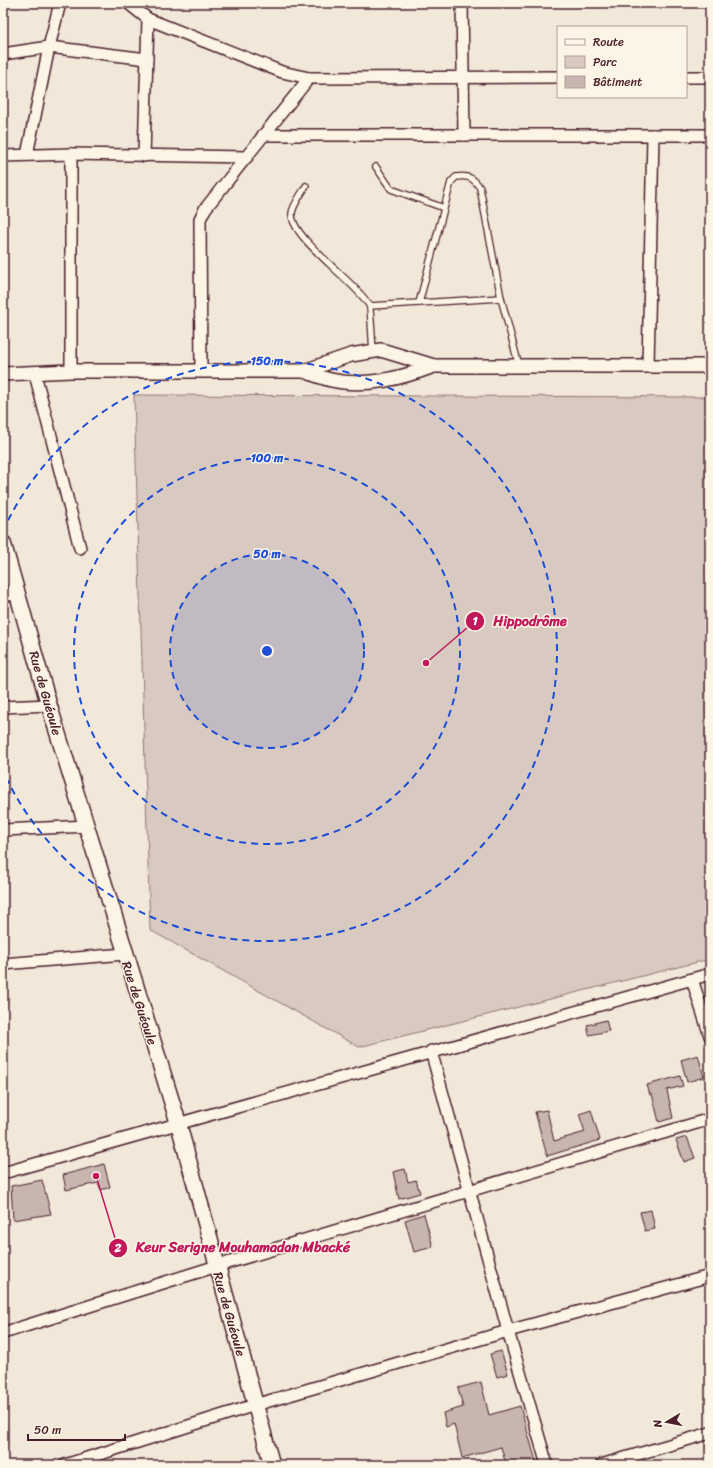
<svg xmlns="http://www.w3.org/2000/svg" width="713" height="1468" font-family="Sriracha,sans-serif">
<rect width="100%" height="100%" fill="#f1e8da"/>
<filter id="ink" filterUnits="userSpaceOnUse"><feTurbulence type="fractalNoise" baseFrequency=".025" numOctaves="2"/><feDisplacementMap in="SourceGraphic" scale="8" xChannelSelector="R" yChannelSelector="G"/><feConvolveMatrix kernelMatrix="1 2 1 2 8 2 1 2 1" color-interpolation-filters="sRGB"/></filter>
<g filter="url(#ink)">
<polygon fill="#d8cac0" stroke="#917476" points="134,395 710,397 710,959 359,1047 150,930"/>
<g fill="#c7b6af" stroke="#4a1f2b">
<polygon points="606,1020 609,1031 589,1035 587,1025"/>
<polygon points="698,1055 704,1077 687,1082 681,1060"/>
<polygon points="680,1076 683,1086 667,1090 673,1118 659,1122 652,1094 650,1095 647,1085"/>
<polygon points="547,1110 554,1141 585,1132 579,1114 591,1110 600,1140 547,1156 535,1112"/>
<polygon points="687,1137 695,1158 684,1162 676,1140"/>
<polygon points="104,1164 110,1187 101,1190 98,1183 66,1190 63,1175"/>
<polygon points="405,1169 408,1182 416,1180 420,1193 399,1199 393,1172"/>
<polygon points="42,1180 51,1214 13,1220 11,1186"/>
<polygon points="651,1210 655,1229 645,1231 640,1212"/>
<polygon points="424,1214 433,1247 414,1252 405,1220"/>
<polygon points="501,1351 508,1374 497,1377 490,1354"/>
<polygon points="481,1382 489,1415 520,1406 537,1465 506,1465 501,1447 462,1458 454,1424 446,1427 443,1413 463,1407 458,1388"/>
</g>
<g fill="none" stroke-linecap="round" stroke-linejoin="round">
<g stroke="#4a1f2b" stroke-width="8">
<g id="service">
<polyline points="376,167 391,189 444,208"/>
<path d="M306 186C302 193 293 205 292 213 290 238 355 281 369 305 371 308 372 343 373 350"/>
<path d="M419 303 451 182 456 177C468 175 474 178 480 188L501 298 519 366"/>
<polyline points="370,306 501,298"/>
</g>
</g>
<g stroke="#4a1f2b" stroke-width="14">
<g id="minor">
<polyline points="128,3 148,19 282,72 309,78 558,77"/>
<polyline points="462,3 464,135"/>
<polyline points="3,54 49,47 147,59"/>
<polyline points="686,77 710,77"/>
<polyline points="263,135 710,135"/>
<polyline points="27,155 49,47 60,3"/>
<polyline points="3,156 71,154 247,157"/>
<polyline points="144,156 148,19"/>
<polyline points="648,366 653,135"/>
<polyline points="71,371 71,154"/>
<polyline points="201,371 200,219 205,209 309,78"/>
<polyline points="35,374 80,548"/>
<polyline points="3,595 18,594"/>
<polyline points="3,707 49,705"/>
<polyline points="3,830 88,826"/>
<polyline points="3,964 125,954"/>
<polyline points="692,979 710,1036"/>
<polyline points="431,1051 508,1331 547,1465"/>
<polyline points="3,1173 710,974"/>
<polyline points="3,1333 217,1266 710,1119"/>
<polyline points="65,1465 255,1405 508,1331 710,1276"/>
<polyline points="601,1465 710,1433"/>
</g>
</g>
<g stroke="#4a1f2b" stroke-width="16">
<g id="tertiary">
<polyline points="304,371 351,355 381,350 434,366 710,366"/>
<path d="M3 374 71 371H304C313 374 322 378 331 380 365 388 402 378 434 366"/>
</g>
</g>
<g stroke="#4a1f2b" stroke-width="18">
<polyline id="secondary" points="3,543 49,705 178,1122 272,1465"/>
</g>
<use href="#service" stroke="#fcf5e5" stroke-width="5.5"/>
<use href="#minor" stroke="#fcf5e5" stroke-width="11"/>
<use href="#tertiary" stroke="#fcf5e5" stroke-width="13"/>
<use href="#secondary" stroke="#fcf5e5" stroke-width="15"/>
</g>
</g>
<circle cx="267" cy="651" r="97" fill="#1d4ed8" fill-opacity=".12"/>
<g fill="none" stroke="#1d4ed8" stroke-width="2" stroke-dasharray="7 5">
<circle cx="267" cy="651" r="97"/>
<circle cx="267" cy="651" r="193"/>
<path d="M3 531A290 290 0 1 1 3 771"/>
</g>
<g text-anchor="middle" stroke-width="3" stroke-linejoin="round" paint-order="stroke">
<g font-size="13" fill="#4a1f2b" stroke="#fcf5e5">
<text transform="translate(46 693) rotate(74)" y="5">Rue de Guéoule</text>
<text transform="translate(140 1003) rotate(72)" y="5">Rue de Guéoule</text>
<text transform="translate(230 1314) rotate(74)" y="5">Rue de Guéoule</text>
</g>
</g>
<circle cx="267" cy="651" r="6" fill="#1d4ed8" stroke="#fcf5e5" stroke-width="2"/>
<g font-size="12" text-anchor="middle" font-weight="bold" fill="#1d4ed8" stroke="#fcf5e5" stroke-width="3" stroke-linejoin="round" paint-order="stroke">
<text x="267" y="365">150 m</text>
<text x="267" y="462">100 m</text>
<text x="267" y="558">50 m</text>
</g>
<path fill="none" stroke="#c2185b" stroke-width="1.5" d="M426 663L475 621M96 1176L118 1248"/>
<g fill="#c2185b" stroke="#fcf5e5" stroke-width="1.5">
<circle cx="426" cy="663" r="4"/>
<circle cx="96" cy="1176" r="4"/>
<circle cx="475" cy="621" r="10"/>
<circle cx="118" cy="1248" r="10"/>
</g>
<g font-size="12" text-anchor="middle" font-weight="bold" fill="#fff">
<text x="475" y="625">1</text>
<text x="118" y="1252">2</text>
</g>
<g font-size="14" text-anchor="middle" font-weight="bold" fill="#c2185b" stroke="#fcf5e5" stroke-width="3" stroke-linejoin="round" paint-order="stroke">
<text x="530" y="626">Hippodrôme</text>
<text x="243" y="1252">Keur Serigne Mouhamadan Mbacké</text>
</g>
<rect width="713" height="1468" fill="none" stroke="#fcf5e5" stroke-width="16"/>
<rect x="8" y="8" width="697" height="1452" fill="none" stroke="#4a1f2b" stroke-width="1.5" filter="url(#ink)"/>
<rect x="557" y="26" width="130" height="72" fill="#fcf5e5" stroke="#b59f9b"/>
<rect x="565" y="39" width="20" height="6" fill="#fcf5e5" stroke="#b59f9b"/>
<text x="593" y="46" font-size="12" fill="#4a1f2b">Route</text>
<rect x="565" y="56" width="20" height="12" fill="#d8cac0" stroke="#b59f9b"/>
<text x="593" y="66" font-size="12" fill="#4a1f2b">Parc</text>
<rect x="565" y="76" width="20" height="12" fill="#c7b6af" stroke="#b59f9b"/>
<text x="593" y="86" font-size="12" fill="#4a1f2b">Bâtiment</text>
<g transform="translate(667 1422) rotate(260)" stroke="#fcf5e5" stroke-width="3" paint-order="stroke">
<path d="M0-3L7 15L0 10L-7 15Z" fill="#4a1f2b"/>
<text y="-6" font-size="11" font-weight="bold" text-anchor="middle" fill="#4a1f2b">N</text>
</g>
<path d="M28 1434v6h97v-6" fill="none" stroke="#4a1f2b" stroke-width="2"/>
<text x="34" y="1434" font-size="12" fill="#4a1f2b" stroke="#fcf5e5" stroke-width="3" paint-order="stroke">50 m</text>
</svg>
